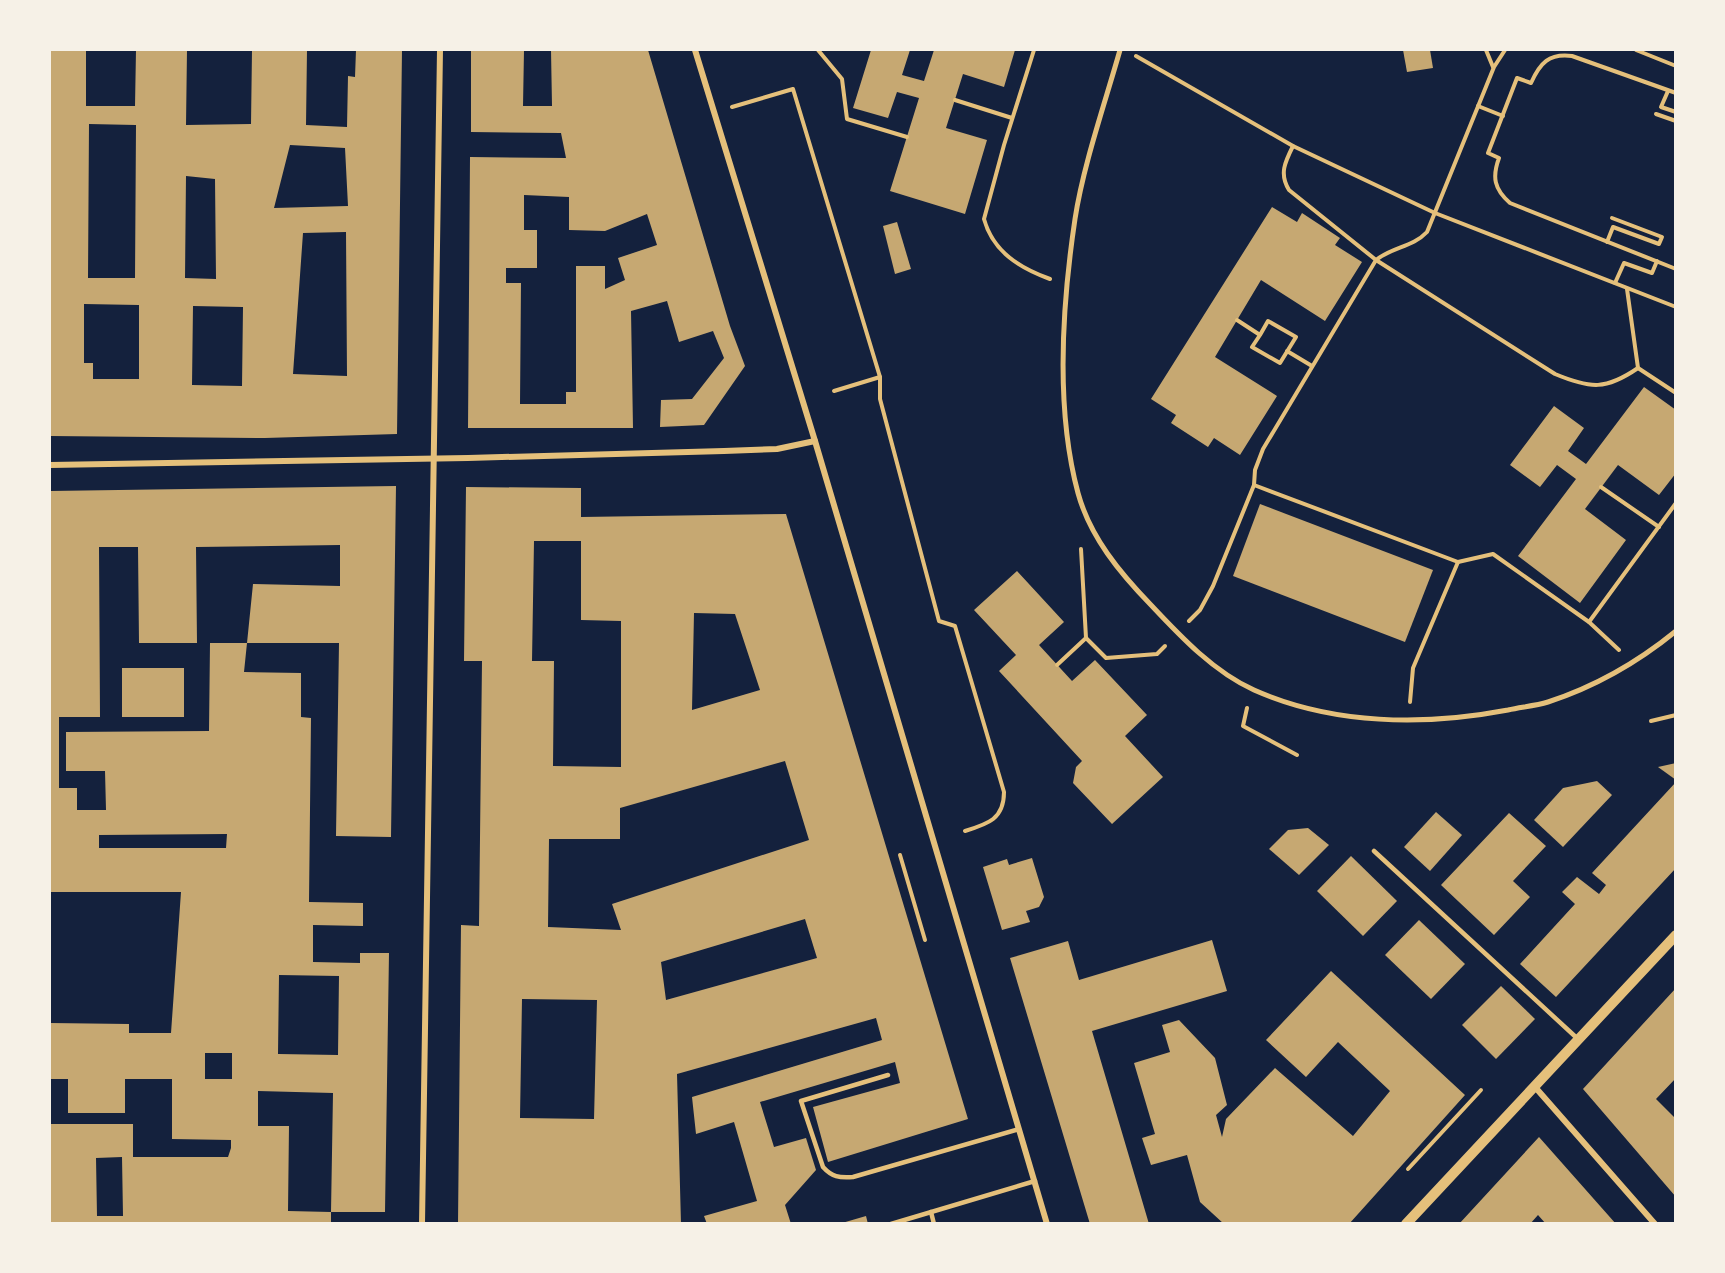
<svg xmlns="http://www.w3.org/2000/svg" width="1725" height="1273" font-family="Commissioner,sans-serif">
<rect width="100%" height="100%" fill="#14213d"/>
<g fill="#c6a872" fill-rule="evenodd">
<path d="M50 50H86V106H135L136 50H187L186 125 251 124 252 50H307L306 125 347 127 348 76 355 77 356 50H402L397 434 265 438 50 436ZM89 124 136 125 135 278H88ZM290 145 345 148 348 206 274 208ZM186 176 215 179 216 279 185 278ZM346 232 347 376 293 374 303 233ZM84 304 139 305V379H93V363H84ZM193 306 243 307 242 386 192 385Z"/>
<path d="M471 50H524L523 106H552L551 50H648L730 326 745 366 704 425 660 427 661 400 692 399 724 358 713 331 679 342 667 301 631 311 633 428H468L470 157 566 158 561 133 471 132ZM524 195 569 197V230L605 231 647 214 657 245 618 258 625 280 605 289V266H576V392H566V404H520L521 283H506V268H537V230H524Z"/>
<polygon points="871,50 910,50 902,75 924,81 934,50 1015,50 1004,87 963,74 946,128 987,140 965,214 890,191 919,98 897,92 888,118 853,108"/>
<polygon points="1403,50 1430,50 1433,68 1407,72"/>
<polygon points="1272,207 1297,222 1302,213 1340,238 1335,245 1362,262 1325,321 1261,280 1215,357 1277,396 1240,455 1214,438 1208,447 1171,423 1176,415 1151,399"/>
<polygon points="897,222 911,269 895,274 883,226"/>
<polygon points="1644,387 1676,410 1676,473 1659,495 1618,465 1585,509 1626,540 1580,603 1518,556 1576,479 1557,465 1540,487 1510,465 1554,406 1584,428 1568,451 1586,464"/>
<path d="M396 486 391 837 336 836 339 643H247L244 672 301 673V717L311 718 309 902 363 903V926L313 925V962L360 963V953H389L385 1212H331L333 1093 258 1091V1126H289L288 1211 331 1212V1224H50V1124H133V1157H228L231 1148V1140L172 1139V1079H125V1113H68V1079H50V1023L129 1024V1033H171L181 892H50V491ZM340 545V586L253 584 247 643H210L209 731 66 732V771H105L106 810H77V788H59V717H100L99 547H138L139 643H197L196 547ZM227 834 226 848H99V835ZM279 975 339 976 338 1055 278 1054ZM205 1053H232V1079H205ZM122 1157 123 1216H97L96 1158Z"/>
<path d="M466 487 581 488V517L786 514 968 1119 828 1162 813 1107 900 1083 895 1062 760 1102 774 1147 806 1138 816 1170 785 1205 791 1224H707L704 1216 757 1201 734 1122 696 1134 692 1097 882 1040 876 1018 677 1074 681 1224H458L461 925 479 926 482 661H464ZM534 541H581V620L621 621V767L553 766 554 661H532ZM694 613 735 614 760 690 692 710ZM785 761 809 840 612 904 621 930 548 927 549 839H620V808ZM805 919 817 958 666 1000 661 962ZM522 999 597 1000 594 1119 520 1118Z"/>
<polygon points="1260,504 1433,570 1405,642 1233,576"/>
<polygon points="1017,571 1064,622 1039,645 1072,681 1095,660 1147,715 1125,736 1163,777 1112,824 1073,783 1076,767 1082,761 999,671 1016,655 974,610"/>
<rect x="122" y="668" width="62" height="49"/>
<polygon points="1676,763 1676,780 1658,767"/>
<polygon points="1597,781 1612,795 1563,847 1534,820 1563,788"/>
<polygon points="1676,782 1676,868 1556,997 1520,964 1575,904 1562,892 1577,877 1599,894 1606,885 1592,873"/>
<polygon points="1436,812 1462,835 1430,871 1404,847"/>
<polygon points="1509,813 1546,846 1513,881 1530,897 1494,935 1441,885"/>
<polygon points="1308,828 1329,845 1299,875 1269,849 1288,830"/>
<polygon points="1351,856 1397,901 1363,936 1317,891"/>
<polygon points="1032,858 1044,897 1039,907 1026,911 1030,922 1002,930 983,867 1007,859 1009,865"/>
<polygon points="1419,920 1465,964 1431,999 1385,955"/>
<polygon points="1212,940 1227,991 1092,1031 1149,1224 1090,1224 1010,958 1068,941 1079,980"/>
<polygon points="1331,971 1465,1095 1349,1224 1224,1224 1200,1202 1187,1155 1151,1165 1142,1138 1155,1134 1134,1063 1170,1052 1162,1025 1179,1020 1215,1058 1227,1105 1216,1115 1222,1137 1226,1119 1275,1068 1353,1136 1390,1091 1338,1042 1306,1077 1266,1040"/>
<polygon points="1501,986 1535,1019 1496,1059 1462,1025"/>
<polygon points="1676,988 1676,1078 1656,1099 1676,1119 1676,1197 1583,1089"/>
<polygon points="1539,1137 1616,1224 1546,1224 1538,1215 1530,1224 1459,1224"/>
<polygon points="866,1216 868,1224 843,1224 842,1223"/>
</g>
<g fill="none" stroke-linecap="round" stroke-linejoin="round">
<g stroke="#e5c07b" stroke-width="4">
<polyline points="818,50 842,79 847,119 907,137"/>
<path d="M1034 50 1004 145 984 219C993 252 1020 268 1050 279"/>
<polyline points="1486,50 1493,67"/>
<polyline points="1636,50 1676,66"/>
<polyline points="1136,56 1293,146 1435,213 1676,307"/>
<polyline points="1668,91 1661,107 1676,112"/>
<path d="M1676 93 1572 56C1549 53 1540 63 1531 83L1517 78 1488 153 1499 158C1492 177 1494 189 1510 203L1676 269"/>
<polyline points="955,100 1012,118"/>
<polyline points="1478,106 1503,116"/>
<path d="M732 107 793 89 880 377V399L939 621 955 626 1004 792C1004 819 988 824 965 831"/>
<polyline points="1656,114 1676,121"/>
<path d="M1293 146C1285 162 1279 174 1289 190L1376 260 1555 374C1591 389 1606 390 1638 368"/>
<polyline points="1607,242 1613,227 1659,244 1662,237 1612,218"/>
<polyline points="1615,283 1624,263 1652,273 1657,261"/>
<polyline points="1627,289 1638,368 1676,393"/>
<polyline points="1237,320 1260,335 1252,347 1280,363 1296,337 1268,321 1260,335"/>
<polyline points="1287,351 1312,366"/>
<polyline points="834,391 880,377"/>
<polyline points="1254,485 1458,562 1493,554 1589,622 1619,650"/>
<polyline points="1601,487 1659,527"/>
<path d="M1189 621 1200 610 1213 586 1254 485 1255 470 1263 449 1376 260C1392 247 1413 247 1427 232L1494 67 1505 50"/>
<polyline points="1589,622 1676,503"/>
<polyline points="1086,638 1106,658 1157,654 1165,646"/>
<polyline points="1057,665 1086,638 1081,549"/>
<polyline points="1410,702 1413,668 1458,562"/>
<polyline points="1247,708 1243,726 1297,755"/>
<polyline points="1651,721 1676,715"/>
<polyline points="900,855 925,940"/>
<polyline points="1408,1169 1481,1090"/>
</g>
<g stroke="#e5c07b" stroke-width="4.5">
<polyline points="1374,851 1579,1040"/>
<path d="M888 1075 801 1101 823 1167C832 1177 839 1178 853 1177L1019 1129"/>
<polyline points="931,1212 934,1224"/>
<polyline points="891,1224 1035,1181"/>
</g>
<path stroke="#e5c07b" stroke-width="5" d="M1120 50C1105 103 1083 166 1075 219 1062 306 1055 408 1078 493 1090 537 1120 573 1151 605 1181 637 1214 672 1254 690 1333 725 1424 726 1508 710 1521 707 1535 706 1548 702 1594 687 1638 662 1676 631"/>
<g stroke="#e5c07b" stroke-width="6">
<polyline points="695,50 815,441 1047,1224"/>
<polyline points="50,465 468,458 724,451 777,449 815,441"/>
<polyline points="1535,1087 1655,1224"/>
<polyline points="422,1224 440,50"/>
</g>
<polyline stroke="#e5c07b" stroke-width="10" points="1406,1224 1676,935"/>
</g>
<rect width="1725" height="1273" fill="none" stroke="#f6f1e7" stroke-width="102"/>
</svg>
